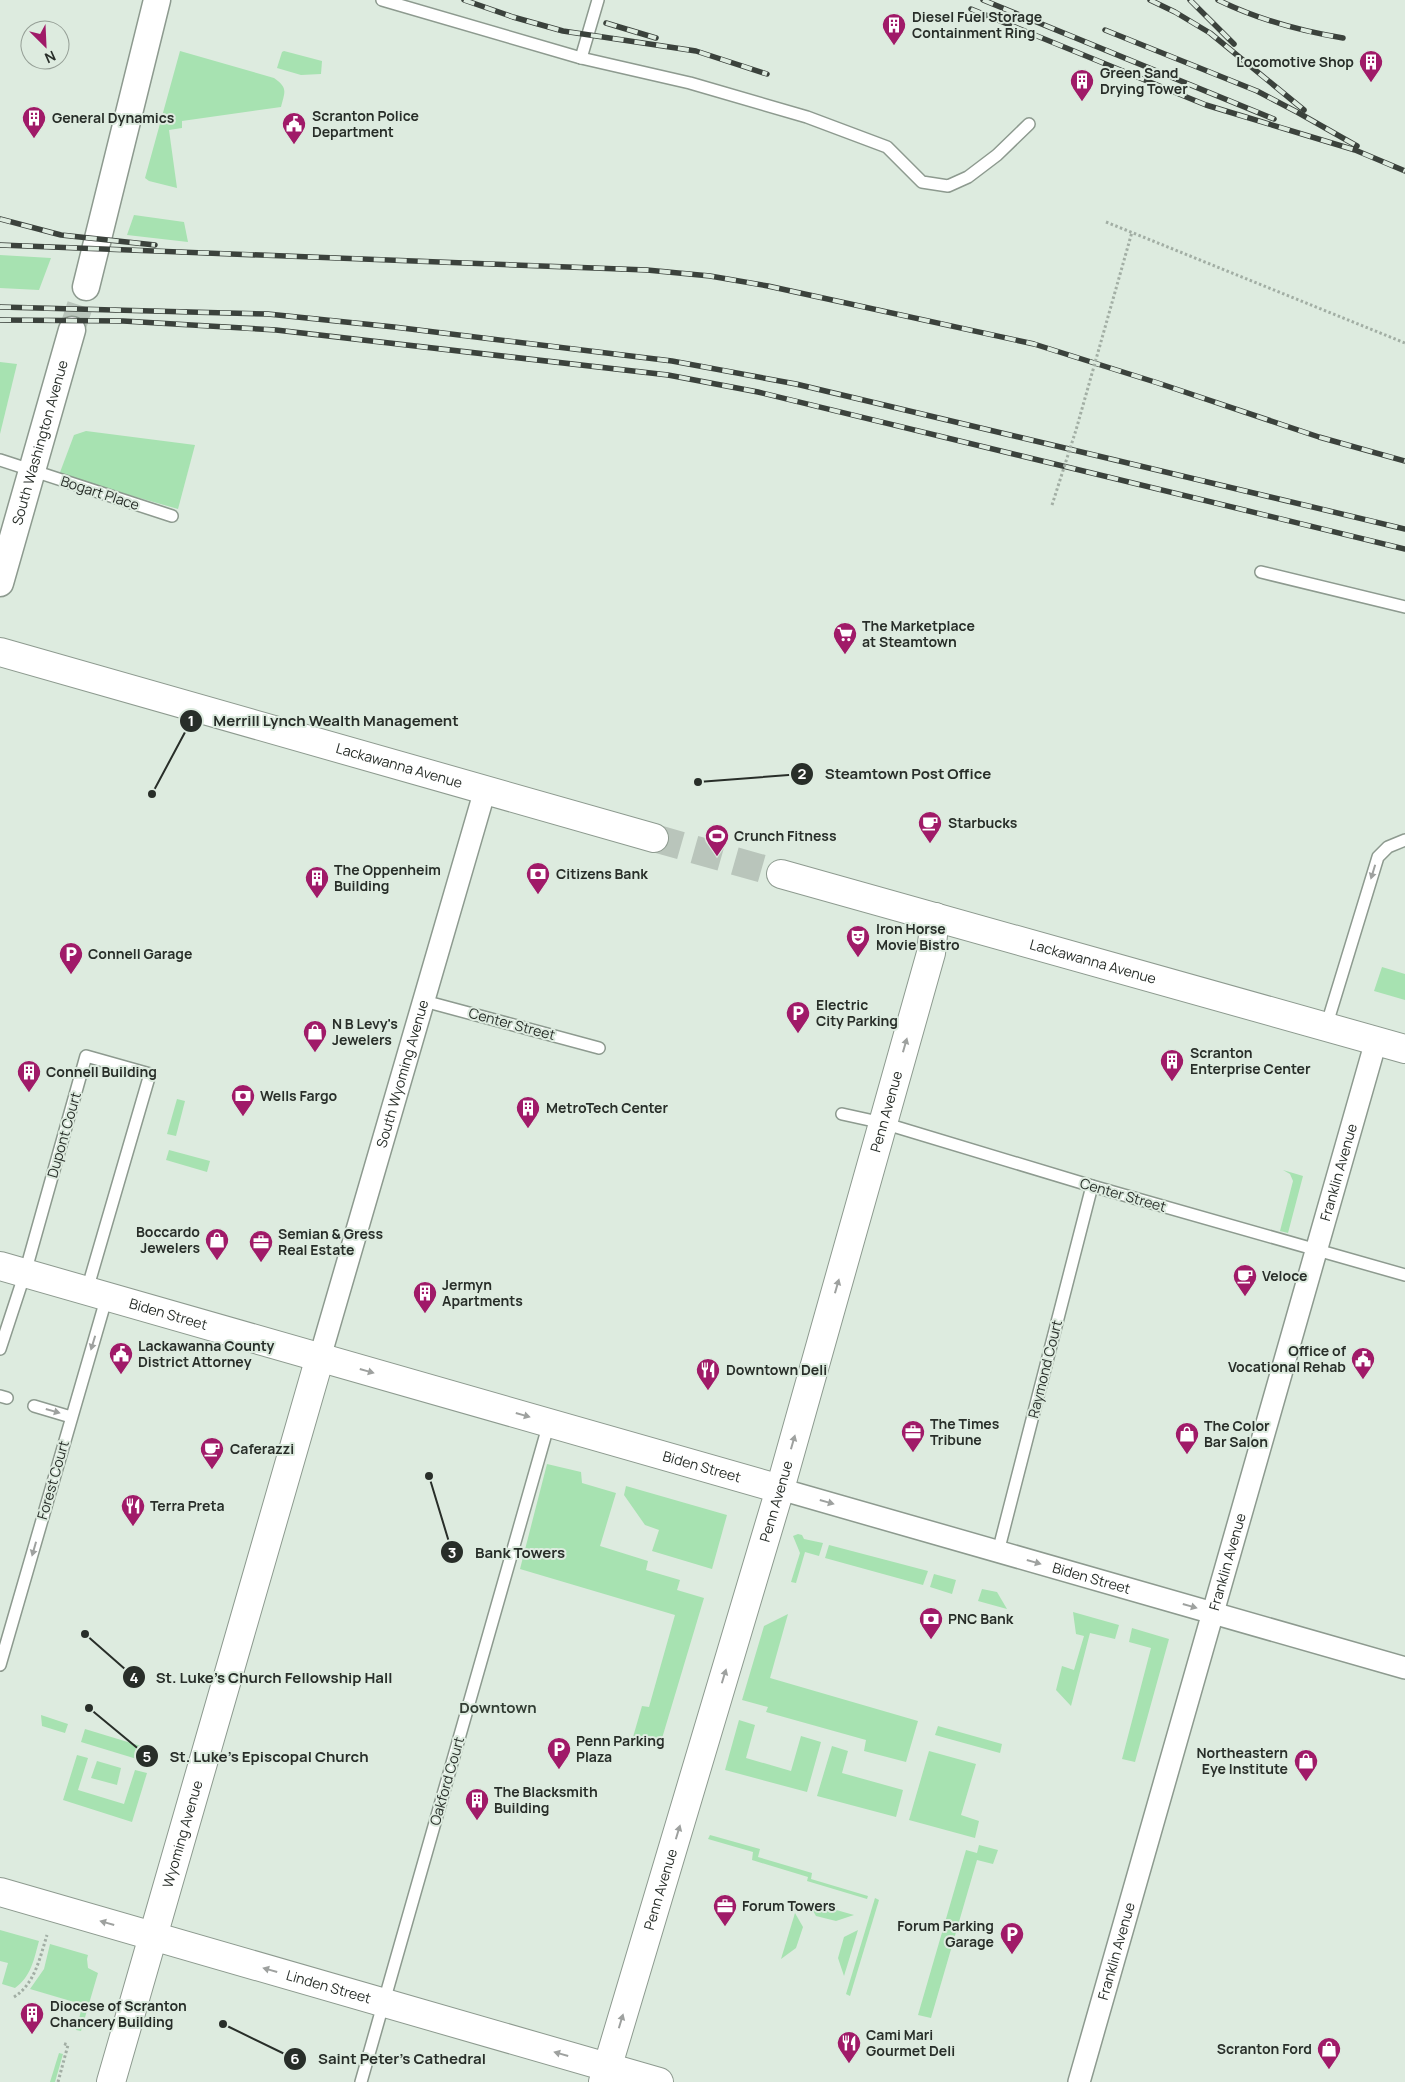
<svg xmlns="http://www.w3.org/2000/svg" width="1405" height="2082" font-family="Manrope,sans-serif">
<rect width="100%" height="100%" fill="#ddebdf"/>
<g fill="#a7e2b1">
<path d="M180 51 274 78C288 88 285 91 281 107L182 121V128L169 130 177 188 149 181 145 178Z"/>
<polygon points="284,51 322,61 321,74 301,75 277,68 282,52"/>
<polygon points="134,215 184,222 188,242 127,235"/>
<polygon points="0,255 51,258 39,290 0,288"/>
<polygon points="0,362 17,364 0,434"/>
<polygon points="86,431 195,445 178,509 59,475 74,435"/>
<polygon points="1382,967 1405,974 1405,1000 1374,991"/>
<polygon points="177,1099 185,1101 176,1136 167,1134"/>
<polygon points="169,1150 210,1161 207,1172 166,1160"/>
<polygon points="1283,1170 1303,1176 1288,1233 1280,1231 1293,1181 1290,1174"/>
<polygon points="547,1464 581,1472 582,1483 616,1493 600,1546 648,1561 646,1570 680,1580 677,1590 704,1598 660,1745 633,1737 642,1706 649,1707 675,1615 520,1569"/>
<polygon points="626,1486 727,1515 712,1569 652,1551 659,1530 645,1525 624,1495"/>
<polygon points="798,1534 802,1535 804,1539 823,1543 819,1556 805,1552 796,1583 791,1582 800,1553 793,1536"/>
<polygon points="829,1545 928,1571 923,1585 825,1558"/>
<polygon points="934,1574 956,1580 952,1594 930,1587"/>
<polygon points="982,1589 997,1592 1007,1609 978,1601"/>
<polygon points="1073,1612 1119,1625 1115,1639 1090,1633 1071,1706 1056,1690 1062,1666 1074,1670 1084,1636 1076,1634"/>
<polygon points="788,1614 770,1678 918,1721 906,1762 864,1751 866,1740 766,1712 768,1707 742,1700 764,1626"/>
<polygon points="1132,1628 1169,1639 1135,1762 1122,1759 1151,1648 1129,1642"/>
<polygon points="41,1715 68,1724 65,1733 42,1726"/>
<polygon points="739,1720 755,1725 746,1758 791,1771 801,1736 821,1742 807,1792 725,1770"/>
<polygon points="938,1726 1002,1744 1000,1753 935,1735"/>
<polygon points="85,1729 154,1750 150,1763 81,1742"/>
<polygon points="832,1746 848,1751 842,1773 903,1790 896,1817 817,1796"/>
<polygon points="929,1751 976,1764 961,1815 979,1821 975,1838 909,1820"/>
<polygon points="77,1755 88,1758 78,1790 124,1804 135,1770 147,1773 132,1822 63,1800"/>
<polygon points="97,1761 121,1768 117,1785 91,1778"/>
<polygon points="710,1835 760,1849 758,1857 812,1873 811,1879 868,1896 867,1899 807,1881 808,1877 752,1860 753,1852 708,1839"/>
<polygon points="979,1845 998,1850 993,1864 977,1860 931,2018 918,2015 966,1850 977,1853"/>
<polygon points="875,1898 879,1900 850,1996 846,1994"/>
<polygon points="808,1902 854,1915 836,1921 816,1916"/>
<polygon points="795,1913 803,1927 796,1948 781,1959"/>
<path d="M0 1930 39 1941C34 1959 31 1977 15 1988L2 1984 8 1963 0 1961Z"/>
<polygon points="858,1930 844,1976 838,1958 844,1937"/>
<polygon points="50,1944 88,1955 87,1959 88,1968 98,1973 81,2031 76,2030 82,2007 74,2006 74,2002 30,1989 44,1969"/>
<polygon points="59,2053 63,2054 55,2082 50,2082"/>
</g>
<g fill="none" stroke-linecap="round" stroke-linejoin="round">
<polyline stroke="#b9c5bb" stroke-width="26" stroke-dasharray="26 13" stroke-linecap="butt" points="72,330 86,287"/>
<polyline stroke="#b9c5bb" stroke-width="28" stroke-dasharray="28 14" stroke-linecap="butt" points="654,838 781,874"/>
<g stroke="#8d9a8f" stroke-width="14">
<g id="service">
<polyline points="382,0 581,58 690,83 807,117 887,147 922,182 948,186 968,177 997,155 1029,124"/>
<polyline points="581,58 598,0"/>
<polyline points="0,460 172,516"/>
<polyline points="1261,572 1405,607"/>
<polyline points="424,1001 599,1048"/>
<polyline points="1326,1027 1378,857 1388,847 1405,840"/>
<polyline points="842,1114 883,1123 1092,1186 1405,1275"/>
<polyline points="0,1349 25,1273 86,1056 150,1074 87,1290"/>
<polyline points="0,1396 7,1398"/>
<polyline points="34,1406 71,1417"/>
<polyline points="998,1552 1092,1186"/>
<polyline points="0,1665 107,1296"/>
<polyline points="361,2082 549,1423"/>
</g>
</g>
<g stroke="#8d9a8f" stroke-width="24">
<g id="minor">
<path id="s1" d="M320 1357 485 790"/>
<path id="s2" d="M780 1489 1405 1668"/>
<path id="s3" d="M1079 2082 1376 1041"/>
</g>
</g>
<g stroke="#8d9a8f" stroke-width="29">
<g id="tertiary">
<polyline points="86,287 157,0"/>
<path id="s4" d="M0 583 72 330"/>
</g>
</g>
<g stroke="#8d9a8f" stroke-width="30">
<g id="secondary">
<path id="s5" d="M0 652 654 838"/>
<path id="s6" d="M781 874 1405 1049"/>
<path id="s7" d="M0 1266 780 1489"/>
<path id="s8" d="M0 1892 659 2082"/>
<path id="s9" d="M111 2082 320 1357"/>
<path id="s10" d="M603 2082 780 1489 931 953 935 917"/>
</g>
</g>
<g stroke="#a2aea4" stroke-width="3" stroke-dasharray="2.5 2.5" stroke-linecap="butt">
<polyline points="1106,222 1405,343"/>
<path d="M14 1997C35 1984 40 1957 47 1935"/>
<polyline points="58,2082 68,2045 62,2043"/>
</g>
<use href="#service" stroke="#fff" stroke-width="11"/>
<use href="#minor" stroke="#fff" stroke-width="21"/>
<use href="#tertiary" stroke="#fff" stroke-width="26"/>
<use href="#secondary" stroke="#fff" stroke-width="28"/>
<g stroke="#3b423c" stroke-width="5.5">
<g id="rail">
<polyline points="464,0 513,17 563,31 696,51 767,74"/>
<polyline points="983,0 1274,119"/>
<polyline points="1150,0 1175,12 1210,33 1304,110"/>
<polyline points="1190,0 1234,44"/>
<path d="M1218 0C1257 19 1300 31 1343 38"/>
<polyline points="971,9 1206,105 1355,150 1405,171"/>
<polyline points="606,23 656,38"/>
<polyline points="1105,30 1257,91 1297,112 1357,146"/>
<polyline points="0,219 61,235 155,245"/>
<polyline points="0,245 647,270 710,276 768,286 1034,344 1158,383 1319,437 1405,461"/>
<polyline points="0,307 268,314 394,327 672,361 796,384 1405,529"/>
<polyline points="0,320 123,321 276,330 668,375 758,392 1405,549"/>
</g>
</g>
<use href="#rail" stroke="#ddebdf" stroke-width="4" stroke-dasharray="11" stroke-linecap="butt"/>
<polyline stroke="#a2aea4" stroke-width="3" stroke-dasharray="2.5 2.5" stroke-linecap="butt" points="1052,505 1076,430 1132,232"/>
</g>
<defs><path id="oneway-solid" d="M-6-.8H1V-3.2L6.5 0L1 3.2V.8H-6Z" transform="scale(1.25)"/></defs>
<g fill="#9ea19f">
<use href="#oneway-solid" transform="translate(1373 872) rotate(107)"/>
<use href="#oneway-solid" transform="translate(905 1045) rotate(-74)"/>
<use href="#oneway-solid" transform="translate(837 1286) rotate(-74)"/>
<use href="#oneway-solid" transform="translate(93 1343) rotate(107)"/>
<use href="#oneway-solid" transform="translate(367 1371) rotate(16)"/>
<use href="#oneway-solid" transform="translate(53 1411) rotate(16)"/>
<use href="#oneway-solid" transform="translate(523 1415) rotate(16)"/>
<use href="#oneway-solid" transform="translate(793 1442) rotate(-74)"/>
<use href="#oneway-solid" transform="translate(827 1502) rotate(16)"/>
<use href="#oneway-solid" transform="translate(34 1549) rotate(106)"/>
<use href="#oneway-solid" transform="translate(1034 1562) rotate(16)"/>
<use href="#oneway-solid" transform="translate(1190 1606) rotate(16)"/>
<use href="#oneway-solid" transform="translate(724 1676) rotate(-73)"/>
<use href="#oneway-solid" transform="translate(678 1832) rotate(-73)"/>
<use href="#oneway-solid" transform="translate(107 1923) rotate(-164)"/>
<use href="#oneway-solid" transform="translate(270 1970) rotate(-164)"/>
<use href="#oneway-solid" transform="translate(621 2021) rotate(-73)"/>
<use href="#oneway-solid" transform="translate(561 2054) rotate(-164)"/>
</g>
<defs>
<g id="building-pin" transform="scale(1.25)"><path d="M0 17L-7.5 6A9.5 9.5 0 1 1 7.5 6Z" fill="#a01a68" stroke="#ddebdf"/><path d="M-4-6H4V6H1V3H-1V6H-4ZM-2.5-4.3h1.7v1.8h-1.7ZM.8-4.3h1.7v1.8H.8ZM-2.5-1h1.7V.8h-1.7ZM.8-1h1.7V.8H.8Z" fill="#fff"/></g>
<g id="civic-pin" transform="scale(1.25)"><path d="M0 17L-7.5 6A9.5 9.5 0 1 1 7.5 6Z" fill="#a01a68" stroke="#ddebdf"/><path d="M-.6-6.5H3V-4.5H.6V-3L4-1V1h2V6H-6V1h2V-1L-.6-3ZM-1.2 2.5V6h2.4V2.5Z" fill="#fff"/></g>
<g id="supermarket-pin" transform="scale(1.25)"><path d="M0 17L-7.5 6A9.5 9.5 0 1 1 7.5 6Z" fill="#a01a68" stroke="#ddebdf"/><path d="M-6-5.5h2.5l.6 2H6L4.5 2H-2.5L-4.4-4H-6ZM-1.5 3.2a1.3 1.3 0 1 0 .1 0ZM3 3.2a1.3 1.3 0 1 0 .1 0Z" fill="#fff"/></g>
<g id="cafe-pin" transform="scale(1.25)"><path d="M0 17L-7.5 6A9.5 9.5 0 1 1 7.5 6Z" fill="#a01a68" stroke="#ddebdf"/><path d="M-5.5-4.5H6V0H3Q3 3.5 0 3.5H-2.5Q-5.5 3.5-5.5 0ZM3-3.2v2h1.7v-2ZM-6 4.5H4V6H-6Z" fill="#fff"/></g>
<g id="stadium-pin" transform="scale(1.25)"><path d="M0 17L-7.5 6A9.5 9.5 0 1 1 7.5 6Z" fill="#a01a68" stroke="#ddebdf"/><path d="M0-5a6.5 5 0 1 0 0 10a6.5 5 0 1 0 0-10ZM-3.5-1.8h7v3.6h-7Z" fill="#fff"/></g>
<g id="bank-pin" transform="scale(1.25)"><path d="M0 17L-7.5 6A9.5 9.5 0 1 1 7.5 6Z" fill="#a01a68" stroke="#ddebdf"/><path d="M-6-4H6V4H-6ZM0-2.3a2.3 2.3 0 1 0 0 4.6a2.3 2.3 0 1 0 0-4.6Z" fill="#fff"/></g>
<g id="theatre-pin" transform="scale(1.25)"><path d="M0 17L-7.5 6A9.5 9.5 0 1 1 7.5 6Z" fill="#a01a68" stroke="#ddebdf"/><path d="M-5-5.5Q0-4 5-5.5V0Q5 5 0 6Q-5 5-5 0ZM-3.3-2.5H-1v1.5H-3.3ZM1-2.5H3.3v1.5H1ZM-2.8 1Q0 5.5 2.8 1Z" fill="#fff"/></g>
<g id="parking-pin" transform="scale(1.25)"><path d="M0 17L-7.5 6A9.5 9.5 0 1 1 7.5 6Z" fill="#a01a68" stroke="#ddebdf"/><path d="M-3.5-5.5H1a3.5 3.5 0 0 1 0 7H-1V5.5H-3.5ZM-1-3.4V-.6H.8a1.4 1.4 0 0 0 0-2.8Z" fill="#fff"/></g>
<g id="shop-pin" transform="scale(1.25)"><path d="M0 17L-7.5 6A9.5 9.5 0 1 1 7.5 6Z" fill="#a01a68" stroke="#ddebdf"/><path d="M-5-2.5h2.3a2.7 3.5 0 0 1 5.4 0H5L5.5 6h-11ZM-1.5-2.5h3a1.5 2.3 0 0 0-3 0Z" fill="#fff"/></g>
<g id="office-pin" transform="scale(1.25)"><path d="M0 17L-7.5 6A9.5 9.5 0 1 1 7.5 6Z" fill="#a01a68" stroke="#ddebdf"/><path d="M-6-3h4V-5.5h4V-3h4V5H-6ZM-1-4.5V-3h2v-1.5ZM-6 0V1H6V0Z" fill="#fff"/></g>
<g id="restaurant-pin" transform="scale(1.25)"><path d="M0 17L-7.5 6A9.5 9.5 0 1 1 7.5 6Z" fill="#a01a68" stroke="#ddebdf"/><path d="M-5-6h1v4h1v-4h1v4h1v-4h1v5L-1.5 .5V6h-2V.5L-5-1ZM5-6V6H3V1.5H1.5Q1.5-4 5-6Z" fill="#fff"/></g>
</defs>
<g fill-rule="evenodd">
<use href="#building-pin" x="894" y="25"/>
<use href="#building-pin" x="1371" y="62"/>
<use href="#building-pin" x="1082" y="81"/>
<use href="#building-pin" x="34" y="118"/>
<use href="#civic-pin" x="294" y="124"/>
<use href="#supermarket-pin" x="845" y="634"/>
<use href="#cafe-pin" x="930" y="823"/>
<use href="#stadium-pin" x="717" y="836"/>
<use href="#bank-pin" x="538" y="874"/>
<use href="#building-pin" x="317" y="878"/>
<use href="#theatre-pin" x="858" y="937"/>
<use href="#parking-pin" x="71" y="954"/>
<use href="#parking-pin" x="798" y="1013"/>
<use href="#shop-pin" x="315" y="1032"/>
<use href="#building-pin" x="1172" y="1061"/>
<use href="#building-pin" x="29" y="1072"/>
<use href="#bank-pin" x="243" y="1096"/>
<use href="#building-pin" x="528" y="1108"/>
<use href="#shop-pin" x="217" y="1240"/>
<use href="#office-pin" x="261" y="1242"/>
<use href="#cafe-pin" x="1245" y="1276"/>
<use href="#building-pin" x="425" y="1293"/>
<use href="#civic-pin" x="121" y="1354"/>
<use href="#civic-pin" x="1363" y="1359"/>
<use href="#restaurant-pin" x="708" y="1370"/>
<use href="#office-pin" x="913" y="1432"/>
<use href="#shop-pin" x="1187" y="1434"/>
<use href="#cafe-pin" x="212" y="1449"/>
<use href="#restaurant-pin" x="133" y="1506"/>
<use href="#bank-pin" x="931" y="1619"/>
<use href="#parking-pin" x="559" y="1749"/>
<use href="#shop-pin" x="1306" y="1761"/>
<use href="#building-pin" x="477" y="1800"/>
<use href="#office-pin" x="725" y="1906"/>
<use href="#parking-pin" x="1012" y="1934"/>
<use href="#building-pin" x="32" y="2014"/>
<use href="#restaurant-pin" x="849" y="2043"/>
<use href="#shop-pin" x="1329" y="2049"/>
</g>
<g text-anchor="middle" stroke-width="4" stroke-linejoin="round" paint-order="stroke">
<g font-size="14" font-weight="bold" fill="#282e29" stroke="#ddebdf" text-anchor="start">
<text x="912" y="22">Diesel Fuel Storage<tspan x="912" dy="16">Containment Ring</tspan></text>
<text x="1354" y="67" text-anchor="end">Locomotive Shop</text>
<text x="1100" y="78">Green Sand<tspan x="1100" dy="16">Drying Tower</tspan></text>
<text x="312" y="121">Scranton Police<tspan x="312" dy="16">Department</tspan></text>
<text x="52" y="123">General Dynamics</text>
<text x="862" y="631">The Marketplace<tspan x="862" dy="16">at Steamtown</tspan></text>
<text x="948" y="828">Starbucks</text>
<text x="734" y="841">Crunch Fitness</text>
<text x="334" y="875">The Oppenheim<tspan x="334" dy="16">Building</tspan></text>
<text x="556" y="879">Citizens Bank</text>
<text x="876" y="934">Iron Horse<tspan x="876" dy="16">Movie Bistro</tspan></text>
<text x="88" y="959">Connell Garage</text>
<text x="816" y="1010">Electric<tspan x="816" dy="16">City Parking</tspan></text>
<text x="332" y="1029">N B Levy's<tspan x="332" dy="16">Jewelers</tspan></text>
<text x="1190" y="1058">Scranton<tspan x="1190" dy="16">Enterprise Center</tspan></text>
<text x="46" y="1077">Connell Building</text>
<text x="260" y="1101">Wells Fargo</text>
<text x="546" y="1113">MetroTech Center</text>
<text x="200" y="1237" text-anchor="end">Boccardo<tspan x="200" dy="16">Jewelers</tspan></text>
<text x="278" y="1239">Semian &amp; Gress<tspan x="278" dy="16">Real Estate</tspan></text>
<text x="1262" y="1281">Veloce</text>
<text x="442" y="1290">Jermyn<tspan x="442" dy="16">Apartments</tspan></text>
<text x="138" y="1351">Lackawanna County<tspan x="138" dy="16">District Attorney</tspan></text>
<text x="1346" y="1356" text-anchor="end">Office of<tspan x="1346" dy="16">Vocational Rehab</tspan></text>
<text x="726" y="1375">Downtown Deli</text>
<text x="930" y="1429">The Times<tspan x="930" dy="16">Tribune</tspan></text>
<text x="1204" y="1431">The Color<tspan x="1204" dy="16">Bar Salon</tspan></text>
<text x="230" y="1454">Caferazzi</text>
<text x="150" y="1511">Terra Preta</text>
<text x="948" y="1624">PNC Bank</text>
<text x="576" y="1746">Penn Parking<tspan x="576" dy="16">Plaza</tspan></text>
<text x="1288" y="1758" text-anchor="end">Northeastern<tspan x="1288" dy="16">Eye Institute</tspan></text>
<text x="494" y="1797">The Blacksmith<tspan x="494" dy="16">Building</tspan></text>
<text x="742" y="1911">Forum Towers</text>
<text x="994" y="1931" text-anchor="end">Forum Parking<tspan x="994" dy="16">Garage</tspan></text>
<text x="50" y="2011">Diocese of Scranton<tspan x="50" dy="16">Chancery Building</tspan></text>
<text x="866" y="2040">Cami Mari<tspan x="866" dy="16">Gourmet Deli</tspan></text>
<text x="1312" y="2054" text-anchor="end">Scranton Ford</text>
</g>
<g font-size="14" fill="#282e29" stroke="#ddebdf">
<text dy="5" stroke="none"><textPath href="#s4" startOffset="146">South Washington Avenue</textPath></text>
<text transform="translate(100 493) rotate(18)" y="5">Bogart Place</text>
<text dy="5" stroke="none"><textPath href="#s5" startOffset="415">Lackawanna Avenue</textPath></text>
<text dy="5" stroke="none"><textPath href="#s6" startOffset="324">Lackawanna Avenue</textPath></text>
<text transform="translate(512 1024) rotate(15)" y="5">Center Street</text>
<text dy="5" stroke="none"><textPath href="#s1" startOffset="295">South Wyoming Avenue</textPath></text>
<text dy="5" stroke="none"><textPath href="#s10" startOffset="1011">Penn Avenue</textPath></text>
<text transform="translate(64 1135) rotate(-74)" y="5">Dupont Court</text>
<text dy="5" stroke="none"><textPath href="#s3" startOffset="946">Franklin Avenue</textPath></text>
<text transform="translate(1123 1195) rotate(16)" y="5">Center Street</text>
<text dy="5" stroke="none"><textPath href="#s7" startOffset="175">Biden Street</textPath></text>
<text transform="translate(1045 1369) rotate(-76)" y="5">Raymond Court</text>
<text dy="5" stroke="none"><textPath href="#s7" startOffset="730">Biden Street</textPath></text>
<text transform="translate(53 1480) rotate(-74)" y="5">Forest Court</text>
<text dy="5" stroke="none"><textPath href="#s10" startOffset="606">Penn Avenue</textPath></text>
<text dy="5" stroke="none"><textPath href="#s3" startOffset="541">Franklin Avenue</textPath></text>
<text dy="5" stroke="none"><textPath href="#s2" startOffset="324">Biden Street</textPath></text>
<text transform="translate(447 1781) rotate(-74)" y="5">Oakford Court</text>
<text dy="5" stroke="none"><textPath href="#s9" startOffset="258">Wyoming Avenue</textPath></text>
<text dy="5" stroke="none"><textPath href="#s10" startOffset="201">Penn Avenue</textPath></text>
<text dy="5" stroke="none"><textPath href="#s3" startOffset="136">Franklin Avenue</textPath></text>
<text dy="5" stroke="none"><textPath href="#s8" startOffset="342">Linden Street</textPath></text>
</g>
<g font-size="15" font-weight="bold" fill="#333e34" stroke="#ddebdf">
<text x="498" y="1713">Downtown</text>
</g>
</g>
<path fill="none" stroke="#282e29" stroke-width="2" d="M152 794L191 721M698 782L802 774M429 1476L452 1552M85 1634L134 1677M89 1708L147 1756M223 2024L295 2059"/>
<g fill="#282e29" stroke="#ddebdf" stroke-width="2">
<circle cx="152" cy="794" r="5"/>
<circle cx="698" cy="782" r="5"/>
<circle cx="429" cy="1476" r="5"/>
<circle cx="85" cy="1634" r="5"/>
<circle cx="89" cy="1708" r="5"/>
<circle cx="223" cy="2024" r="5"/>
<circle cx="191" cy="721" r="12"/>
<circle cx="802" cy="774" r="12"/>
<circle cx="452" cy="1552" r="12"/>
<circle cx="134" cy="1677" r="12"/>
<circle cx="147" cy="1756" r="12"/>
<circle cx="295" cy="2059" r="12"/>
</g>
<g font-size="15" text-anchor="middle" font-weight="bold" fill="#fff">
<text x="191" y="726">1</text>
<text x="802" y="779">2</text>
<text x="452" y="1558">3</text>
<text x="134" y="1683">4</text>
<text x="147" y="1762">5</text>
<text x="295" y="2064">6</text>
</g>
<g font-size="15" text-anchor="middle" font-weight="bold" fill="#282e29" stroke="#ddebdf" stroke-width="4" stroke-linejoin="round" paint-order="stroke">
<text x="336" y="726">Merrill Lynch Wealth Management</text>
<text x="908" y="779">Steamtown Post Office</text>
<text x="520" y="1558">Bank Towers</text>
<text x="274" y="1683">St. Luke's Church Fellowship Hall</text>
<text x="269" y="1762">St. Luke's Episcopal Church</text>
<text x="402" y="2064">Saint Peter's Cathedral</text>
</g>
<g transform="translate(45 45) rotate(156)"><circle r="24" fill="#ddebdf" stroke="#959f96"/>
<path d="M0-4L9 19L0 12L-9 19Z" fill="#a01a68"/>
<text y="-8" font-size="14" font-weight="bold" text-anchor="middle" fill="#282e29">N</text>
</g>
</svg>
